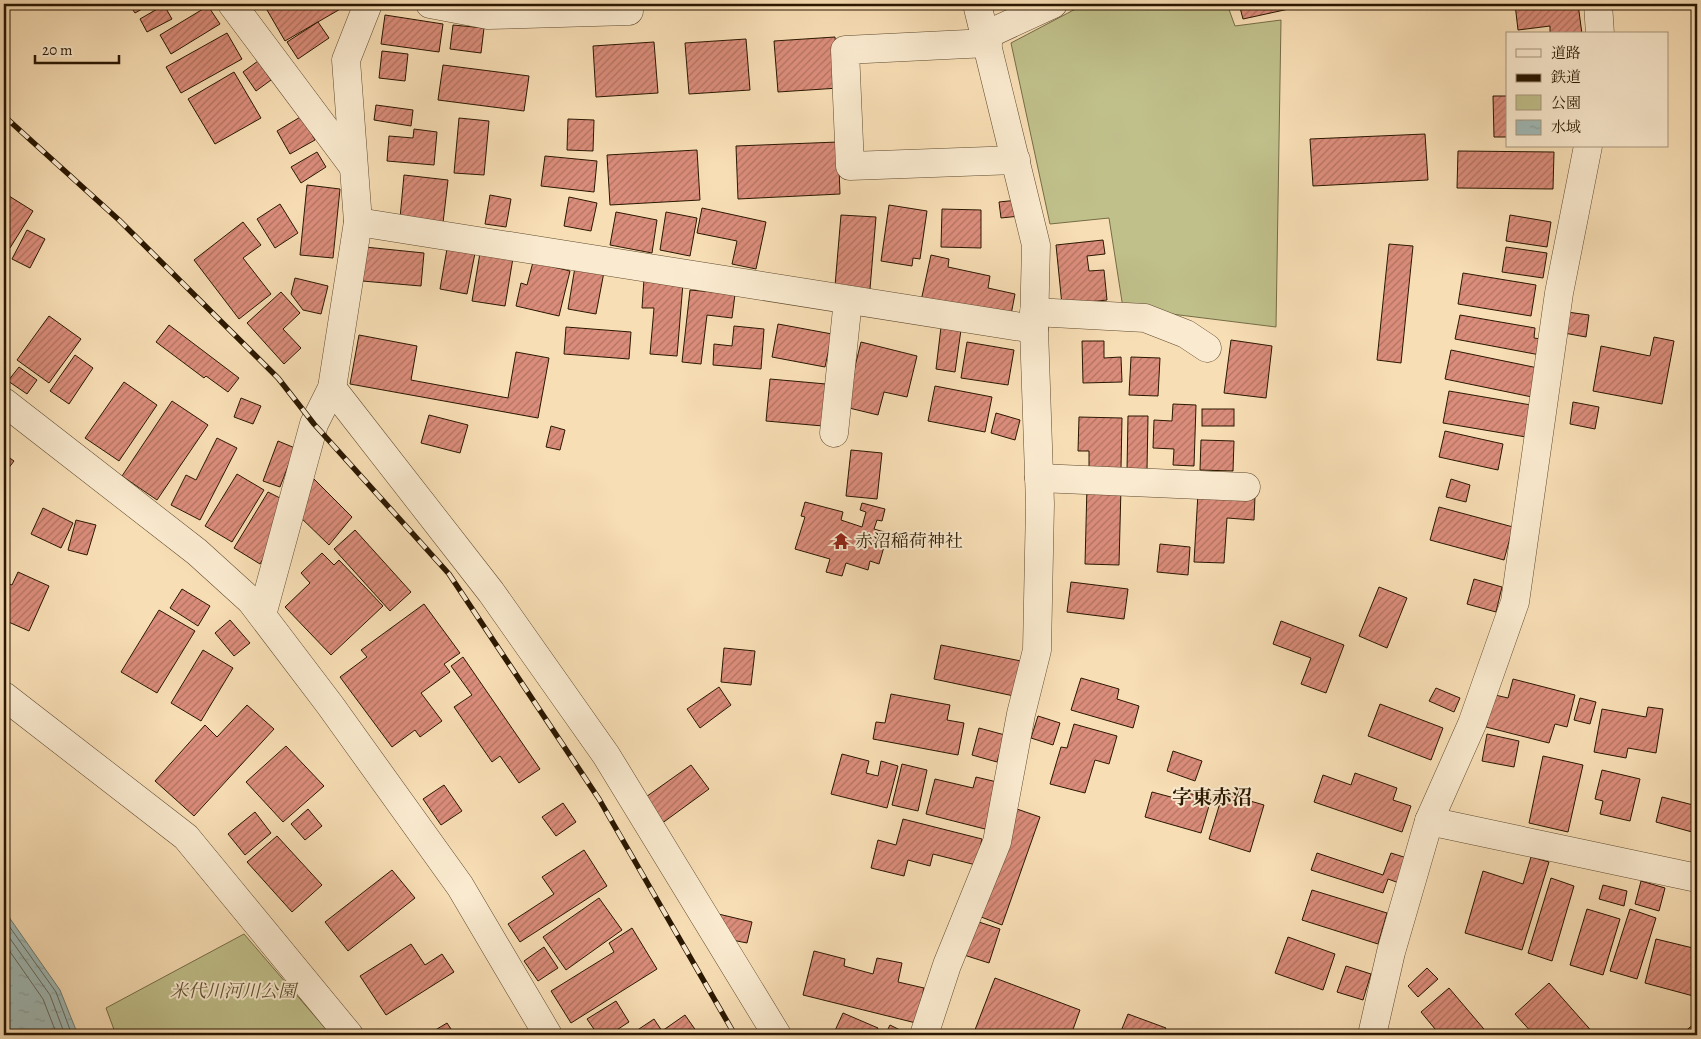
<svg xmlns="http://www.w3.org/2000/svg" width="1701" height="1039" font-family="Alegreya,'Noto Serif JP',serif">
<defs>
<pattern id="water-ripples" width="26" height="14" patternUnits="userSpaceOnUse" patternTransform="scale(1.25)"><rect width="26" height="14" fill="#a0bab7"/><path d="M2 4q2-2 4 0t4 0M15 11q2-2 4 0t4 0" fill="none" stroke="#8a9f9c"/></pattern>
<pattern id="building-hatch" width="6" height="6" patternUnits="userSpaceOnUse" patternTransform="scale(1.25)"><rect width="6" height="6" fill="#db8d7b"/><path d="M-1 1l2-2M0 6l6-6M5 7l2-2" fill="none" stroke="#b27262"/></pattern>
</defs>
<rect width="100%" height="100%" fill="#f8deb5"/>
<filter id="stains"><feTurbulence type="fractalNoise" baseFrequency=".004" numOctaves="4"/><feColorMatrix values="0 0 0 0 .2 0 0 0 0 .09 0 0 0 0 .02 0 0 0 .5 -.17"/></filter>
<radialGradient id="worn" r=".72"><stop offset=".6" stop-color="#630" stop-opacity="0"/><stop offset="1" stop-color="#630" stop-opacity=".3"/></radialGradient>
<g fill="#c0c08b" stroke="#756c46">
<polygon points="1085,4 1227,4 1235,26 1281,20 1276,327 1123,308 1109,218 1050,224 1011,43"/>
<polygon points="244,934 331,1035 116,1035 106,1008"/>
</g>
<polygon fill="url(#water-ripples)" stroke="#71796e" points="4,910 60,990 78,1035 4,1035"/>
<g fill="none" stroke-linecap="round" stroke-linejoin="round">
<g stroke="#65685c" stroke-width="1">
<polyline points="4,919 56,992 72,1035"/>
<polyline points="4,930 50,995 65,1035"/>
<polyline points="4,943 43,999 57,1035"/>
</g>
</g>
<g fill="url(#building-hatch)" stroke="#2a1701">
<polygon points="129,4 151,4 135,13"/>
<polygon points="277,4 349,4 285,41 267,10"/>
<polygon points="1239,4 1297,4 1298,7 1243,19"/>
<polygon points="1515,4 1578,4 1582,34 1550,34 1550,26 1518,30"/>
<polygon points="164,5 172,19 147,32 140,19"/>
<polygon points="208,6 220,24 171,54 160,35"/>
<polygon points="385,15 443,24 439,52 381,44"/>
<polygon points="318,22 329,38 298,59 287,42"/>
<polygon points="453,25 484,28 481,53 450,49"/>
<polygon points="227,33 242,59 181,93 166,67"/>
<polygon points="835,37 839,88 778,92 774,41"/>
<polygon points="746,39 750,90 689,94 685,43"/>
<polygon points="654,42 658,93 596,97 593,46"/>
<polygon points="382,51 408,54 405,81 379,78"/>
<polygon points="258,61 271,80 256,91 243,72"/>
<polygon points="443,65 529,76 524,111 438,100"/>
<polygon points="234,72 261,118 215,144 188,99"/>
<polygon points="1493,96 1507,96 1507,137 1494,137"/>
<polygon points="376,105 413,110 411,126 374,120"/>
<polygon points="302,116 315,140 290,154 277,131"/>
<polygon points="459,118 489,121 484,175 454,173"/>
<polygon points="568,119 594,120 593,151 567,150"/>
<polygon points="414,129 437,132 434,165 387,161 389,136 413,138"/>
<polygon points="1425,134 1428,180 1313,186 1310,139"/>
<polygon points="838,142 840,194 738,199 736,146"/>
<polygon points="697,150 700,200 610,205 607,155"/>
<polygon points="1458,151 1554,152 1553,189 1457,188"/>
<polygon points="317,152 326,167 301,183 291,167"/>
<polygon points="545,156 597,161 594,192 541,186"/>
<polygon points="404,175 448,180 443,223 400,218"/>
<polygon points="307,185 340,189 333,258 300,255"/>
<polygon points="490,195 511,199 506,227 485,224"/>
<polygon points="9,196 33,211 10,248 4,244 4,206"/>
<polygon points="569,197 597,203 591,231 564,226"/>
<polygon points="1018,200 1020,216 1001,218 999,202"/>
<polygon points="280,204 298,233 275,248 257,219"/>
<polygon points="889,205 927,211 920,259 913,258 912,266 881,261"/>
<polygon points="702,208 766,222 756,269 732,264 737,241 697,233"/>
<polygon points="942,209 981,210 981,248 941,247"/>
<polygon points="616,212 657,220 652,253 610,245"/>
<polygon points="666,212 697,218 690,256 660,250"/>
<polygon points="841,215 876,217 870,289 835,286"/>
<polygon points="1510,215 1551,222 1547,247 1506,241"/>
<polygon points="243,222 261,245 243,258 271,294 239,319 194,260"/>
<polygon points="27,230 45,239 30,268 12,259"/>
<polygon points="1103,240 1105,254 1087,256 1089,271 1104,270 1107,300 1062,305 1056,245"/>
<polygon points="448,243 476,248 467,294 440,289"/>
<polygon points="1389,244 1413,246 1401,363 1377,360"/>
<polygon points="365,247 424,253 421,286 362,281"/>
<polygon points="481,247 514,252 505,306 472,301"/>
<polygon points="1506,247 1547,253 1543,278 1502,272"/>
<polygon points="931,255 949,259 948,267 990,276 988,288 1015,294 1010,320 921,301"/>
<polygon points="533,262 570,271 559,316 516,306 521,283 527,285"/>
<polygon points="575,267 604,272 596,314 568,309"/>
<polygon points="1463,273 1536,285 1531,316 1458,304"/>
<polygon points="295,278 328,286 321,314 303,310 291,294"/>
<polygon points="644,279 683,283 677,356 650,354 654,308 642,308"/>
<polygon points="690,290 735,294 732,318 707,315 701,364 682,362"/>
<polygon points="281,292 300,313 283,329 301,348 284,364 247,323"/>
<polygon points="1567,312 1589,315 1586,337 1564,333"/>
<polygon points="1460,315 1535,328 1534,338 1542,339 1540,355 1455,339"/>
<polygon points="49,316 81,339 49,383 17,360"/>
<polygon points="778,324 832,334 825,367 772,357"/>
<polygon points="169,325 239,378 228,392 206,376 204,378 156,342"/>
<polygon points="734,326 764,329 761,369 713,365 714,344 732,346"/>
<polygon points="566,327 631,332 629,359 564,354"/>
<polygon points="941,327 961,330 955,372 936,369"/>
<polygon points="359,335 417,346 411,380 508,398 516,352 549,358 538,418 350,384"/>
<polygon points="1654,337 1674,341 1662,404 1593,391 1601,346 1650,356"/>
<polygon points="1231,340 1272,346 1266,398 1224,393"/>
<polygon points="1082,341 1104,341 1104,358 1121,357 1122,382 1083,383"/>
<polygon points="861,342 917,356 907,397 884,392 878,415 845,407"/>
<polygon points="967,342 1014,350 1008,385 961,378"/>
<polygon points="1451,350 1538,368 1532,397 1445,379"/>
<polygon points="75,355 93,368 69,404 50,391"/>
<polygon points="1131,357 1160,358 1158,396 1129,395"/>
<polygon points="19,367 37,380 27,394 8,381"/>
<polygon points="770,379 826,384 823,426 766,421"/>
<polygon points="124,382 157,405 119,461 85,438"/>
<polygon points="935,386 992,397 985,432 928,421"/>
<polygon points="1449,391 1531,405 1526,437 1443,423"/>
<polygon points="241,398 261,406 253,424 234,417"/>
<polygon points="172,401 208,425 157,500 122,476"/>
<polygon points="1573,402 1599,407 1595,429 1570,424"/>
<polygon points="1173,404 1196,405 1194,466 1173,465 1174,449 1153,448 1154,420 1172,421"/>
<rect x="1202" y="409" width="32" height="17"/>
<polygon points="996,413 1020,420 1015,440 991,433"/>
<polygon points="429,415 468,425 460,453 421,443"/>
<polygon points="1128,416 1148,416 1147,470 1127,470"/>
<polygon points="1079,417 1122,418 1121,468 1089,467 1089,451 1078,451"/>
<polygon points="551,426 565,430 560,450 546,447"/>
<polygon points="1445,431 1503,444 1498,470 1439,457"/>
<polygon points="217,438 237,448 200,520 171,505 186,475 196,480"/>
<polygon points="1201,440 1234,441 1233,471 1200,470"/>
<polygon points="278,441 295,448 280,487 263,481"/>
<polygon points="851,450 882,453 877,499 846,496"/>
<polygon points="4,454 14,461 4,474"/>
<polygon points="307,472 352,517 329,545 297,514"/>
<polygon points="237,474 264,490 232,542 205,526"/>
<polygon points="1451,479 1470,485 1466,502 1446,497"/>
<polygon points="1087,486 1121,487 1119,565 1085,564"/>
<polygon points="268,492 282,499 280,528 260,564 234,548"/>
<polygon points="1198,493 1255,496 1254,520 1227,518 1224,563 1194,562"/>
<polygon points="805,502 843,512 841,520 862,527 866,512 860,510 862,503 885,509 882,521 877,520 874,529 888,533 879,564 870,561 868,570 846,563 842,576 826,572 830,559 795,549 805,517 801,516"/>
<polygon points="1439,507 1513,527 1504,560 1430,540"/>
<polygon points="43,508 73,523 61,548 31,534"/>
<polygon points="76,520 96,525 87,555 68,550"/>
<polygon points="355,530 411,592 390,611 334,549"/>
<polygon points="1160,544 1190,547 1188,575 1157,572"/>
<polygon points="322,553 334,565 339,560 383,606 331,655 285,607 310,583 301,573"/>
<polygon points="18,572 49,586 29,631 4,620 4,582 12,585"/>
<polygon points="1474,579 1502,587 1496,612 1467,604"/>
<polygon points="1071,582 1128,589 1124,619 1067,612"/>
<polygon points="1379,587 1407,598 1387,648 1359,636"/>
<polygon points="182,589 210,606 198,626 170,608"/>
<polygon points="424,604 460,653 444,664 450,672 421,693 442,721 420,737 415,730 392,747 340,677 367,657 361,650"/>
<polygon points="159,610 195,631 157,693 121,672"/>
<polygon points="230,620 250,643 234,656 215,633"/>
<polygon points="1281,621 1344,645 1326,693 1301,684 1311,658 1273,644"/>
<polygon points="941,645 1021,661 1014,696 934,679"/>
<polygon points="724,648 755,651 751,685 721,682"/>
<polygon points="203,650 233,668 201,721 171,703"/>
<polygon points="463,657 540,769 519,783 500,756 492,762 454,707 472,695 451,666"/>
<polygon points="1081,678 1119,689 1117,699 1139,706 1133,728 1071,710"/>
<polygon points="1513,679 1575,695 1567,727 1555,724 1549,743 1486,727 1495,695 1508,698"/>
<polygon points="719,687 731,705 700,728 687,709"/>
<polygon points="1436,688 1460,698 1454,712 1429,701"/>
<polygon points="891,694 950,705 947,720 964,723 958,755 873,739 876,722 885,723"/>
<polygon points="1580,698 1596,702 1590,724 1574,720"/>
<polygon points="1380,704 1443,728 1431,760 1368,736"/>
<polygon points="247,705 274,729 194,816 155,781 205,725 217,737"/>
<polygon points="1648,707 1663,709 1656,753 1628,748 1626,758 1594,752 1602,709 1646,717"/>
<polygon points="1038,716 1060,723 1053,745 1031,738"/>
<polygon points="1074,724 1117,736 1109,764 1095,760 1085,793 1050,784 1061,747 1067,748"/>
<polygon points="979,728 1005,735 997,762 972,755"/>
<polygon points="1487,734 1519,741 1514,767 1482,761"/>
<polygon points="286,746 324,786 283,822 246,782"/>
<polygon points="1173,751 1202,761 1195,781 1167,771"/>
<polygon points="842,754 869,761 866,773 878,776 881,761 898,766 887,808 831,794"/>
<polygon points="1543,756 1583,765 1568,832 1529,823"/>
<polygon points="902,764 927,770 918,811 892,805"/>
<polygon points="691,765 709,789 661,824 643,799"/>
<polygon points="1602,770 1640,779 1630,821 1600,814 1603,801 1595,799"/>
<polygon points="1355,773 1397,788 1393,800 1411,806 1402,832 1314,802 1323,775 1351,785"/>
<polygon points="976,777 997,782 985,829 926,814 935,779 973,788"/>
<polygon points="444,785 462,811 441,825 423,799"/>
<polygon points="1152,792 1182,800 1184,792 1211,799 1201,833 1145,817"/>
<polygon points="1223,793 1264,805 1250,852 1209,839"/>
<polygon points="1662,797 1697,806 1692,832 1656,822"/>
<polygon points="563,803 576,822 556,836 542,817"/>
<polygon points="1014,808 1040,817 1002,925 976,915"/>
<polygon points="308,809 322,826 305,840 291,824"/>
<polygon points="255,812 271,833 245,855 228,834"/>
<polygon points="903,819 982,839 976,865 933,854 930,866 908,860 904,876 871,868 878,840 896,845"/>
<polygon points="277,836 322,885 292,912 247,862"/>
<polygon points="584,850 607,886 520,942 508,924 554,894 542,877"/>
<polygon points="1317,853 1383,875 1391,853 1407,858 1399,883 1388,879 1383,893 1311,870"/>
<polygon points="1531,857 1549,862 1522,950 1465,933 1483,871 1523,884"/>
<polygon points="392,870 415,898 348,951 325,922"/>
<polygon points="1551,878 1574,886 1552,961 1528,953"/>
<polygon points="1641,881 1665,888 1659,911 1635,904"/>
<polygon points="1603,885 1627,891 1624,906 1599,899"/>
<polygon points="1312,890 1387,913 1378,944 1302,920"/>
<polygon points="599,898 622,930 566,970 543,937"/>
<polygon points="1587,909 1620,919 1603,975 1570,965"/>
<polygon points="1630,909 1656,918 1637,979 1610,971"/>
<polygon points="710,912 752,922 747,943 727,939"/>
<polygon points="976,921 1000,929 989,963 964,955"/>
<polygon points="632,928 657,969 571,1023 551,991 614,952 609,943"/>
<polygon points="1288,937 1335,954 1323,990 1275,973"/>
<polygon points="1656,939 1697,949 1697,997 1645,983"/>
<polygon points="411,944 425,965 442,954 454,972 386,1015 360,976"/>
<polygon points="544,947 558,968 538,981 524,961"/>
<polygon points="814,951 845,959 844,966 873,974 877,958 902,963 898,982 924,988 916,1023 803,995"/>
<polygon points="1346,966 1371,974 1363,1000 1337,992"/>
<polygon points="1427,968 1438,979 1418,997 1408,986"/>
<polygon points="995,978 1080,1010 1071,1035 973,1035"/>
<polygon points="1549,983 1595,1035 1534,1035 1515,1014"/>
<polygon points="1449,988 1489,1035 1440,1035 1421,1012"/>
<polygon points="616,1001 629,1022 609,1035 598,1035 587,1019"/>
<polygon points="843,1013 878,1028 875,1035 833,1035"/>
<polygon points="1128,1014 1166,1028 1163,1035 1133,1035 1121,1031"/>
<polygon points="685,1015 699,1035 630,1035 654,1019 662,1031"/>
<polygon points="1697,1021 1697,1035 1681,1035"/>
<polygon points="447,1023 455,1035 427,1035"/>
<polygon points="890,1025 910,1035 885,1035"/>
</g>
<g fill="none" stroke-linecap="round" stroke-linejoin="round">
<g stroke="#5e492e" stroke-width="29">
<g id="minor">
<polyline points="232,4 353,166"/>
<polyline points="430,4 488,15 629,11"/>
<polyline points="1598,4 1600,34"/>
<polyline points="986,35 1053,4"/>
<polyline points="988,43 845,50 850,166 1016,160"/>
<polyline points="358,222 1034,329"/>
<polyline points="1034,312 1145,318 1186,334 1207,348"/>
<polyline points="332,388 491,592 606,755 777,1035"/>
<polyline points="4,402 197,552 251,601 330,705 460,886 548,1035"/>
<polyline points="834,433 848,300"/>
<polyline points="1039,478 1246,487"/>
<polyline points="262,615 314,424 332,388 358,222 346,60 368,4"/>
<polyline points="4,696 186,837 349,1035"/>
<polyline points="1429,821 1697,878"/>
<polyline points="924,1035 947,965 997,842 1021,714 1037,650 1040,504 1034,329 1036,245 977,4"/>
<polyline points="1372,1035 1391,952 1429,821 1472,724 1515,602 1559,293 1588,146"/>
</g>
</g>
<use href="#minor" stroke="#faeacf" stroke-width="28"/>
<g stroke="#2a1701" stroke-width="5.5">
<polyline id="rail" points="4,116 119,220 278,378 314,424 449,574 599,799 735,1035"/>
</g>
<use href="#rail" stroke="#faeacf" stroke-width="4" stroke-dasharray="11" stroke-linecap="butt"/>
</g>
<defs>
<g id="temple-bare" transform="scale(1.35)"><path d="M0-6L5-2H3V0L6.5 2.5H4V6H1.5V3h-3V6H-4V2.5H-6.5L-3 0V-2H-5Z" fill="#8f2418" stroke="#faeacf" stroke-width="2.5" paint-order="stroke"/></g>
</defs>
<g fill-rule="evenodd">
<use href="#temple-bare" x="841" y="541"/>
</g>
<g text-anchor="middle" stroke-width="4" stroke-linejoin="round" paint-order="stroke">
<g font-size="18" fill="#2a1701" stroke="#faeacf" text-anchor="start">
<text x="855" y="547">赤沼稲荷神社</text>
</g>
<g font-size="18" font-style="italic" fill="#5e5231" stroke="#faeacf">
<text x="233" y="997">米代川河川公園</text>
</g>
<g font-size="20" font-weight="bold" fill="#2a1701" stroke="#faeacf">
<text x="1212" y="804">字東赤沼</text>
</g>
</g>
<rect width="1701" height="1039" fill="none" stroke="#f8deb5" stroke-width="20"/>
<rect x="5" y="5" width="1691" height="1029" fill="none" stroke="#2a1701" stroke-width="2.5"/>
<rect x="10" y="10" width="1681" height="1019" fill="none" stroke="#2a1701"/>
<rect x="1506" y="32" width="162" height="115" fill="#faeacf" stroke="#a7967d"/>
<rect x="1516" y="49" width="25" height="8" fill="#faeacf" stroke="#a7967d"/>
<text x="1551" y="58" font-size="15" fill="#2a1701">道路</text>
<rect x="1516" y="74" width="25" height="8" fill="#2a1701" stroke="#a7967d"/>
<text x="1551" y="82" font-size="15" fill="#2a1701">鉄道</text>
<rect x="1516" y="95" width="25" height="15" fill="#c0c08b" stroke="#a7967d"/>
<text x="1551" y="108" font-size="15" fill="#2a1701">公園</text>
<rect x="1516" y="120" width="25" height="15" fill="url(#water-ripples)" stroke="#a7967d"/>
<text x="1551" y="132" font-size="15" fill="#2a1701">水域</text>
<path d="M35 55v8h84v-8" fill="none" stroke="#2a1701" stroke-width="2.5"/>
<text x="42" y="55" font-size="15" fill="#2a1701" stroke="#faeacf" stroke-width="4" paint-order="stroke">20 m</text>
<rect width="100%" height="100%" filter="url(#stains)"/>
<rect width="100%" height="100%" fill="url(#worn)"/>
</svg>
